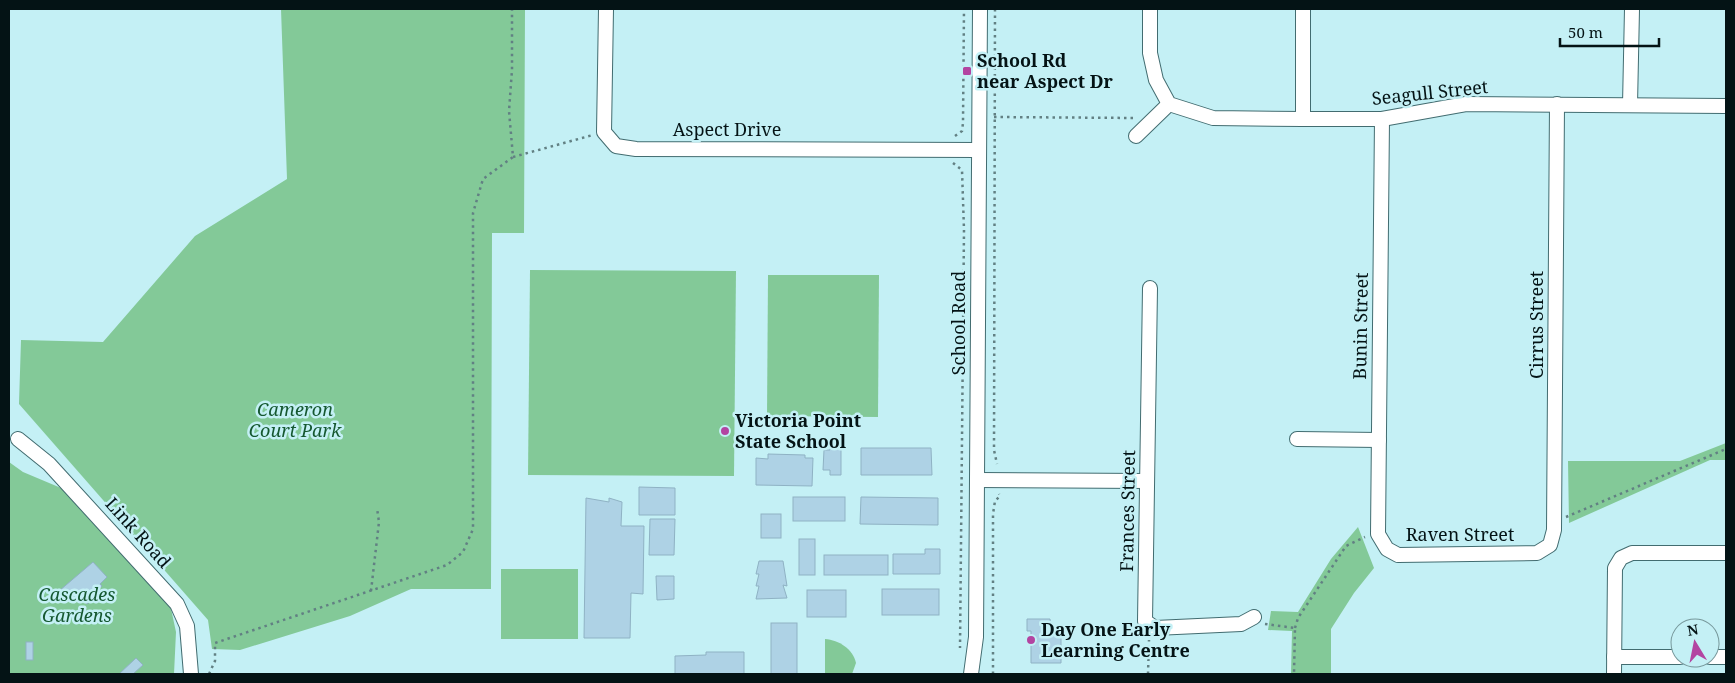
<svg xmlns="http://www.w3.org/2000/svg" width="1735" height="683" font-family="'Noto Serif',serif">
<rect width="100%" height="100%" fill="#c4f0f5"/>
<g fill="#83c998">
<polygon points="281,9 525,9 524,233 492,233 491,589 411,589 350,616 240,650 212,649 208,620 19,404 21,340 103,342 195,236 287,179"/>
<polygon points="530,270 736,271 734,476 528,475"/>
<polygon points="768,275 879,275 878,417 767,416"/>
<polygon points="1726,443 1726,460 1710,460 1569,523 1568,461 1680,461"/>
<polygon points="9,462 23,472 61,488 170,604 176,632 174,674 9,674"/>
<polygon points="1358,527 1374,568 1354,593 1331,629 1331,674 1291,674 1292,631 1268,630 1271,611 1298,612 1331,559"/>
<rect x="501" y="569" width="77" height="70"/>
<path d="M825 639C839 640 853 649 856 663L852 674H825Z"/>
</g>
<g fill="#aed2e5" stroke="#8fb2c4">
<polygon points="830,445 841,445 841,475 830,475 830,470 823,470 824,450 830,450"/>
<polygon points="861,448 931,448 932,475 861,475"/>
<polygon points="768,454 805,455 805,458 813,458 812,486 756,485 756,458 768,459"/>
<polygon points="639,487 675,488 675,515 639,515"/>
<rect x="793" y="497" width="52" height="24"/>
<polygon points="861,497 938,498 938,525 860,524"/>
<polygon points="586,498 609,502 609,498 622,502 621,526 644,526 643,594 631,593 630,638 584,638"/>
<rect x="761" y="514" width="20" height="24"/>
<polygon points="650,519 675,519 674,555 649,555"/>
<rect x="799" y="539" width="16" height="36"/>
<polygon points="925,549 940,549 940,574 893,574 893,554 925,554"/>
<rect x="824" y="555" width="64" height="20"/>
<polygon points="759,561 783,561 787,586 783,585 787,598 756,599 759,586 756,586 759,574 756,574"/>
<polygon points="93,562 107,577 100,584 102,586 97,591 99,593 87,604 76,593 69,601 59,591"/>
<polygon points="656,576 674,576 674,599 657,600"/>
<rect x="882" y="589" width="57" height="26"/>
<rect x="807" y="590" width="39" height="27"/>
<polygon points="1027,619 1050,619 1051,629 1061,629 1061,663 1031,663 1031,631 1027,631"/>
<rect x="771" y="623" width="26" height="51"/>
<rect x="26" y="642" width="7" height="18"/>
<polygon points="706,652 744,652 744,674 675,674 675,656 706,655"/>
<polygon points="136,658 143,665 133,674 119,674"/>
</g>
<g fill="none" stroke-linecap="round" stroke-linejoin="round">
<g stroke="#426c70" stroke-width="16">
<g id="minor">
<polyline points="606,9 604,132 616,146 636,149 979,150"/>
<polyline points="1150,9 1150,53 1156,80 1169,104 1213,118 1303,119 1382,119 1466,104 1726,106"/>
<polyline points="1630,105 1632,9"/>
<polyline points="1303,119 1303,9"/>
<polyline points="1382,119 1378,534 1387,549 1398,555 1537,553 1550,545 1554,530 1557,104"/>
<polyline points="1136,136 1169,104"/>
<polyline points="1150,288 1145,621 1155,628 1241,624 1254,617"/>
<polyline points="18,439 49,464 177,604 187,626 191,674"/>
<polyline points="1297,439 1379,440"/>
<polyline points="978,480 1147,481"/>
<polyline points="1614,657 1680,657"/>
<polyline points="1710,657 1726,657"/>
<polyline points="971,674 976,637 980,9"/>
<polyline points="1614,674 1615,568 1621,558 1632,553 1726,553"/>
</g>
</g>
<g stroke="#628083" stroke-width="2.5" stroke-dasharray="2.5 4" stroke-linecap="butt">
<polyline points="995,9 994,450 997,464"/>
<polyline points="994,117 1136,118"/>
<polyline points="955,136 962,131 963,123 964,9"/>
<polyline points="513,157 593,135"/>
<polyline points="953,163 962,170 964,230 960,648"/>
<polyline points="1566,517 1726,449"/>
<polyline points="371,591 379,522 377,508"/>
<polyline points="1265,624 1295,628 1294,674"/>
<polyline points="1295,628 1298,618 1346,546 1365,537"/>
<polyline points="209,674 215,661 215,643 447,565 463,552 473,529 473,213 483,179 513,157 509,111 512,70 512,9"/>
<polyline points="993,674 993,514 995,501 1000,496 999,494"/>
<polyline points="1148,674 1149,640"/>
</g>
<use href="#minor" stroke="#fff" stroke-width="14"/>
</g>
<g fill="#b344a1" stroke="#c4f0f5" stroke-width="2">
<rect x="962" y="66" width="10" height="10" rx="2.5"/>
<circle cx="725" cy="431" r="5"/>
<circle cx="1031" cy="640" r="5"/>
</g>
<g text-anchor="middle" stroke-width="5" stroke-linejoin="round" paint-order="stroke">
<g font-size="18" font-weight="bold" fill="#041315" stroke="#c4f0f5" text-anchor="start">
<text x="977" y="67">School Rd<tspan x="977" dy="21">near Aspect Dr</tspan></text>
<text x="735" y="427">Victoria Point<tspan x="735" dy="21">State School</tspan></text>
<text x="1041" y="636">Day One Early<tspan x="1041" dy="21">Learning Centre</tspan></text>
</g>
<g font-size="18" fill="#041315" stroke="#c4f0f5">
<text transform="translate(1430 93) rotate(-6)" y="6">Seagull Street</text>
<text x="727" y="136">Aspect Drive</text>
<text transform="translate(959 323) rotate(-90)" y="6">School Road</text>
<text transform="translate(1537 325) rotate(-90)" y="6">Cirrus Street</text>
<text transform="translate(1361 326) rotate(-89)" y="6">Bunin Street</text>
<text transform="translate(1128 511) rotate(-89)" y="6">Frances Street</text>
<text transform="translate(138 533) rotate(48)" y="6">Link Road</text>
<text x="1460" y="541">Raven Street</text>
</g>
<g font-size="18" font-style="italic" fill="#155830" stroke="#c4f0f5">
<text x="295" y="416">Cameron<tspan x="295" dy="21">Court Park</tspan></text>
<text x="77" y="601">Cascades<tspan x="77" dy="21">Gardens</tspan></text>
</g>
</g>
<rect width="1735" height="683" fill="none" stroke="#041315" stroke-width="20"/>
<g transform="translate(1695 643) rotate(350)"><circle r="24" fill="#c4f0f5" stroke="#77989b"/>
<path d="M0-4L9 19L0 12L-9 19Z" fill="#b344a1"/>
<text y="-8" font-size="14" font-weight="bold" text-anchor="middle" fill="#041315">N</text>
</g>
<path d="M1560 38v8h99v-8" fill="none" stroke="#041315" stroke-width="2.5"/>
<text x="1568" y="38" font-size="15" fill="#041315" stroke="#c4f0f5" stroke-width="4" paint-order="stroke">50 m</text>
</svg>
